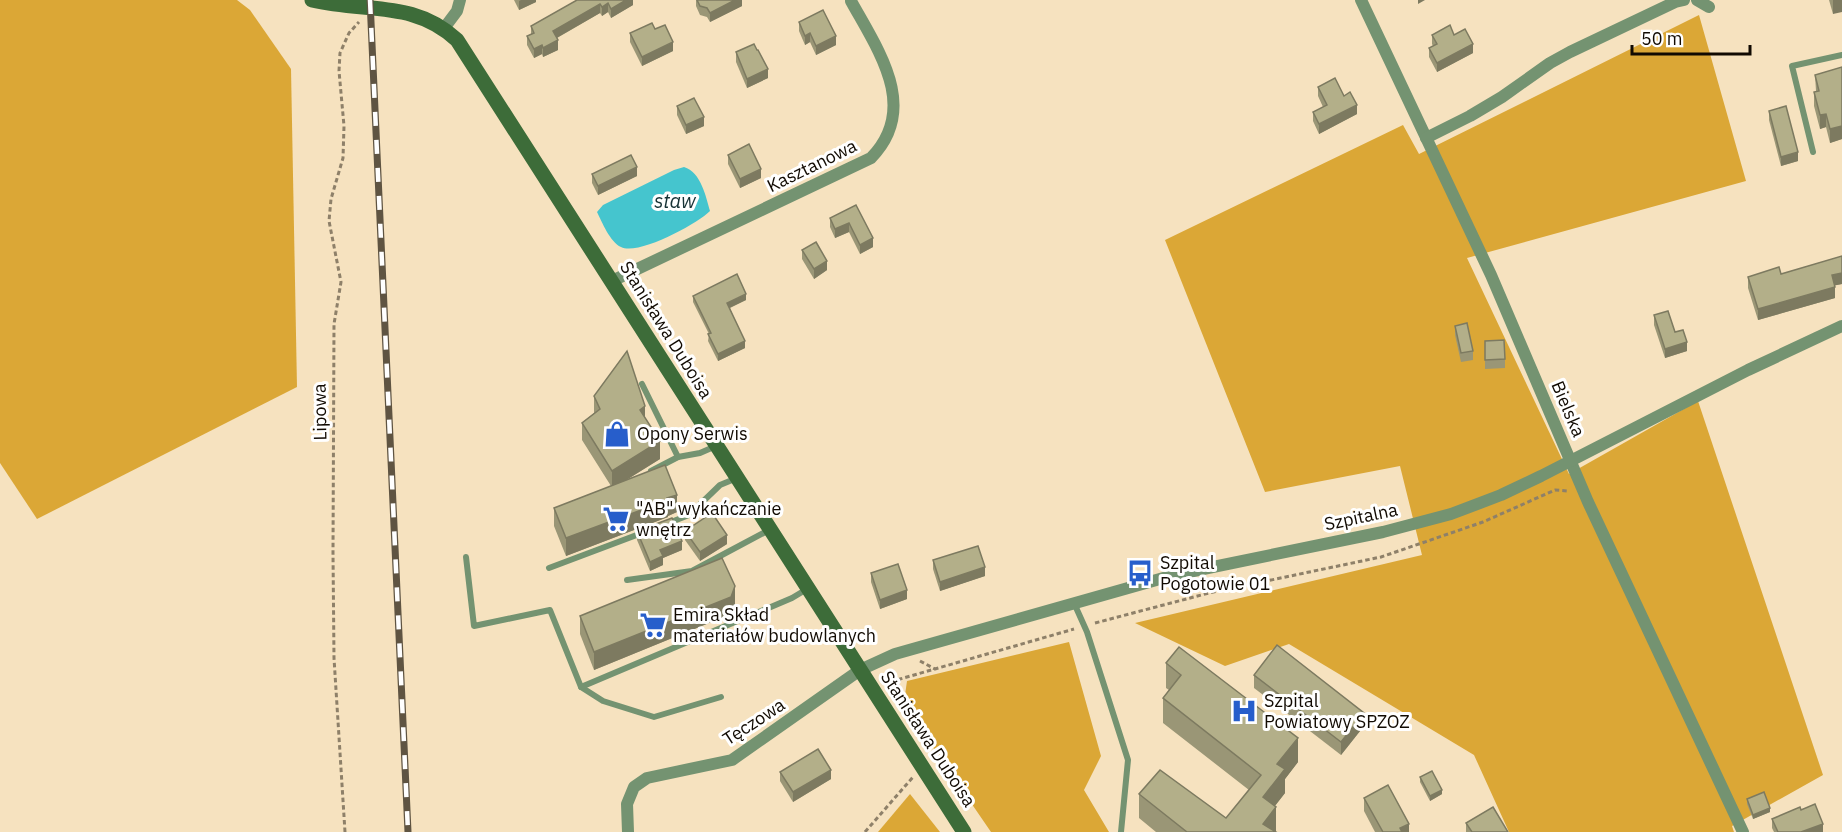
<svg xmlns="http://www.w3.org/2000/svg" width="1842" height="832" font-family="'IBM Plex Sans',sans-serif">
<rect width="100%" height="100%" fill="#f6e2bf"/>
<g fill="#dba736">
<polygon points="0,0 237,0 250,10 291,69 297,387 37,519 0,463"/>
<polygon points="1699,15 1746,181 1467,258 1569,474 1698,401 1823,775 1732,826 1734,832 1509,832 1474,755 1289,644 1225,666 1135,623 1422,555 1400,466 1265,492 1165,240 1403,125 1419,154"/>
<polygon points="1069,642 1101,756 1084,790 1109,832 991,832 919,727 905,695 907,681"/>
<polygon points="910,794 940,832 878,832"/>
</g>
<path fill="#45c5ce" d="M684 167C701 172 706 197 710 211 697 224 638 256 621 247 610 242 602 222 597 212L603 205 674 170Z"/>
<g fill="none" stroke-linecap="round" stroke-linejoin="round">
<g stroke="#8e8069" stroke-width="3" stroke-dasharray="4.5 3" stroke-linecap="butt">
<polyline points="1095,623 1209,593 1381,557 1483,522 1555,490 1568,491"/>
<polyline points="920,661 935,669"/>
<polyline points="894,695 900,679 1074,629"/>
<polyline points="345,832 334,658 333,553 334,324 341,282 329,221 331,199 343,158 344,126 339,71 340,53 349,33 359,22"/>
<polyline points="865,832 913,777"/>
</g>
<g stroke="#749371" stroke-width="6">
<polyline points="1813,152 1792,66 1842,55"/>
<polyline points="642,384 678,457"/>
<polyline points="651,471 678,457 700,453 716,446"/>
<polyline points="666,524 689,515 720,485 737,478"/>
<polyline points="466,557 474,626 550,610 581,687 603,701 654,717 721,697"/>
<polyline points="549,568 642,533"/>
<polyline points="627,580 692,571 769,530"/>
<polyline points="1074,603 1087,632 1128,760 1121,832"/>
<polyline points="581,687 792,598 807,589"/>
</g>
<g stroke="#749371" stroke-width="12">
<polyline points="1361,0 1491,275 1588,502 1743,832"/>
<polyline points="1697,0 1709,7"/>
<polyline points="445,27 457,11 460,0"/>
<polyline points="1426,138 1470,116 1502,97 1550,63 1570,52 1675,2 1684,0"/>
<path d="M612 281 871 158C920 108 878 50 851 1"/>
<polyline points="628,832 627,804 634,787 647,778 732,760 860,670 895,654 1174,575 1383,532 1451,514 1501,495 1541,476 1748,370 1842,326"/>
</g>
<path stroke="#3d6c39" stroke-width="15" d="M312 0C367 13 414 0 457 40L964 832"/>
<g stroke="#5f5442" stroke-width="7">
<polyline id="rail" points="370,0 408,832"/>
</g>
<use href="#rail" stroke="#fff" stroke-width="4.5" stroke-dasharray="14" stroke-linecap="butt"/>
</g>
<g fill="#9a9676">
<polygon points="514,0 536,0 536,2 519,10"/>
<polygon points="577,0 633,0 633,5 611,18 608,12 602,16 600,13 557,38 558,50 543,57 542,54 534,58 527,45 527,36 531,34 531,26"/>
<polygon points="696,0 742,0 742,6 710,22 707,17 700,15 696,6"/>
<polygon points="1829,0 1842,0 1833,14"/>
<polygon points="799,22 836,45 816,55 810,42 805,45 799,31"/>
<polygon points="655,29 673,51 642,66 630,42 630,33"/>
<polygon points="1432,35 1454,35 1473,53 1437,72 1429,57 1429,48 1433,46 1432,44"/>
<polygon points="736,52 768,78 747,88 736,62"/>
<polygon points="1842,67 1842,139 1830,143 1826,127 1820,129 1814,106 1814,92 1816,91 1815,75"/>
<polygon points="1318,87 1344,96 1357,114 1319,134 1313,121 1313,112 1323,107 1318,96"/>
<polygon points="677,106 704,126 686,134 677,115"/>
<polygon points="1769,111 1798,161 1781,166 1769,120"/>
<polygon points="728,155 761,178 740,188 728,164"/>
<polygon points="592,174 637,176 598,195 592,183"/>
<polygon points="856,205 873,247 860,254 849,232 835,238 830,227 830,218"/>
<polygon points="802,250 827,270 814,279 802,259"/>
<polygon points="1842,256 1842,284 1835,285 1835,298 1758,320 1748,288 1748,277 1781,274"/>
<polygon points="693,296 746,300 730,308 745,348 718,361 708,341 709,334 693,302"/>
<polygon points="1654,315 1675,332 1687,351 1665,358 1654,325"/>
<polygon points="1455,326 1473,351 1473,360 1461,362 1455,335"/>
<polygon points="1485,341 1505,359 1505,368 1485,369"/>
<polygon points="594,396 645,418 660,459 626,480 677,512 668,516 668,517 566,556 554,526 554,508 611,486 582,440 582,423 594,413"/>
<polygon points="637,531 682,550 663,558 663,565 650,571 637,540"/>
<polygon points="685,531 727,544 700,561 685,540"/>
<polygon points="933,560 985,576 940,591 933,569"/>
<polygon points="871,573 907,599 880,609 871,582"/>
<polygon points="735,604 731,614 594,670 580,634 580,616"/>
<polygon points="1166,663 1298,762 1285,779 1285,793 1275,806 1276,832 1156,832 1139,818 1139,794 1226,818 1249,790 1163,723 1163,698 1169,690 1166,688"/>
<polygon points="1254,675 1364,726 1341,755 1254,688"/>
<polygon points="780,772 831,779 793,802 780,781"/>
<polygon points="1420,777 1442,794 1430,801 1420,782"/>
<polygon points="1364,798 1409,832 1375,832 1364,811"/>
<polygon points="1747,799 1770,812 1753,819 1747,804"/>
<polygon points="1801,810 1823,832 1774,832 1772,828 1772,819"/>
<polygon points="1466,823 1508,832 1466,832"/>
</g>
<g fill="#7d7a60">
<polygon points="521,0 536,0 536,2 519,10 519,1"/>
<polygon points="626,0 633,0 633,5 611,18 611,9"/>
<polygon points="735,0 742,0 742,6 710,22 710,13"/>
<polygon points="1418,0 1425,0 1418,4"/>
<polygon points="1833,0 1842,0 1842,12 1833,14"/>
<polygon points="608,3 608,12 602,16 602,7"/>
<polygon points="600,4 600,13 553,40 553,31"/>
<polygon points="810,33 810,42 805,45 805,36"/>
<polygon points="836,36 836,45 816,55 816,46"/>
<polygon points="558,40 558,50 543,57 543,48"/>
<polygon points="673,42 673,51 642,66 642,57"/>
<polygon points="1473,44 1473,53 1437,72 1437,63"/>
<polygon points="542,45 542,54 534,58 534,49"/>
<polygon points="768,69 768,78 747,88 747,79"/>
<polygon points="1357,105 1357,114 1319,134 1319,124"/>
<polygon points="1826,114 1826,127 1820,129 1820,115"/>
<polygon points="704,117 704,126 686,134 686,125"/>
<polygon points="1842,126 1842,139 1830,143 1830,129"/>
<polygon points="1798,152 1798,161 1781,166 1781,157"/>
<polygon points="637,167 637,176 598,195 598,186"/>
<polygon points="761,169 761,178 740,188 740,179"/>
<polygon points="849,223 849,232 835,238 835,229"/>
<polygon points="873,238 873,247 860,254 860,245"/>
<polygon points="827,261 827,270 814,279 814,269"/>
<polygon points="1842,273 1842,284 1832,286 1832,275"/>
<polygon points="1835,287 1835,298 1758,320 1758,309"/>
<polygon points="746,294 746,300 727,309 727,303"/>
<polygon points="745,341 745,348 718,361 718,354"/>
<polygon points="1687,342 1687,351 1665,358 1665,349"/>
<polygon points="645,406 645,424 640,410"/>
<polygon points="660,441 660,459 612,489 612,471"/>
<polygon points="677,495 677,512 668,516 668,517 566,556 566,538"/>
<polygon points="727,535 727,544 700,561 700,552"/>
<polygon points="682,541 682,550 663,558 663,565 650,571 650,562 660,550"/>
<polygon points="985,567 985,576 940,591 940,582"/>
<polygon points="735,586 735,604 731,614 594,670 594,652"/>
<polygon points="907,590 907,599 880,609 880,600"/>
<polygon points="1364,713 1364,726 1341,755 1341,742"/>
<polygon points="1298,738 1298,762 1285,779 1285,793 1263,821 1263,797 1277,764"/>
<polygon points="831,770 831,779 793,802 793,792"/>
<polygon points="1442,790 1442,794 1430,801 1430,796"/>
<polygon points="1276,807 1276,831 1275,832 1263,824"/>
<polygon points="1770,808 1770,812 1753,819 1753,815"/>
<polygon points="1409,824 1409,832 1400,832 1400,828"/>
<polygon points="1823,824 1823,832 1801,832"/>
</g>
<g fill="#b3af89" stroke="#7d7a60" stroke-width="1.5">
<polygon points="577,0 626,0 611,9 608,3 602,7 600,4 553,31 558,40 543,48 542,45 534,49 527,36 534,33 531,26"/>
<polygon points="697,0 735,0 710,13 707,8 700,6"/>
<polygon points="823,10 836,36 816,46 810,33 805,36 799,22"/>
<polygon points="652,23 655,29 665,25 673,42 642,57 630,33"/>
<polygon points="1450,25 1454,35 1465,29 1473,44 1437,63 1429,48 1437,44 1432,35"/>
<polygon points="754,44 757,50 758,50 768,69 747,79 736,52"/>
<polygon points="1842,67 1842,126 1830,129 1826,114 1820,115 1814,92 1819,91 1815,75"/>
<polygon points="1335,78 1344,96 1350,92 1357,105 1319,124 1313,112 1327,105 1318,87"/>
<polygon points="694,98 704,117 686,125 677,106"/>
<polygon points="1786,106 1798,152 1781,157 1769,111"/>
<polygon points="749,144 761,169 740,179 728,155"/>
<polygon points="631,155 637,167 598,186 592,174"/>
<polygon points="856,205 873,238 860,245 849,223 835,229 830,218"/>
<polygon points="816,242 827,261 814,269 802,250"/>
<polygon points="1842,256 1842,273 1832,275 1835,287 1758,309 1748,277 1779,267 1781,274"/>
<polygon points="737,274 746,294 727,303 745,341 718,354 708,334 711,333 693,296"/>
<polygon points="1668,311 1675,332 1683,330 1687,342 1665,349 1654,315"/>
<polygon points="1467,323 1473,351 1461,353 1455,326"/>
<polygon points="1504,340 1505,359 1485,360 1485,341"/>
<polygon points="627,351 645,406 640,410 660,441 612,471 582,423 600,409 594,396"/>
<polygon points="665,465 677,495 667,498 668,500 566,538 554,508"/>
<polygon points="712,513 727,535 700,552 685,531"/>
<polygon points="672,518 682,541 660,550 663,556 650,562 637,531"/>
<polygon points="978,546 985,567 940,582 933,560"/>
<polygon points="722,558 735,586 731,597 594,652 580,616"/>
<polygon points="898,564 907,590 880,600 871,573"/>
<polygon points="1277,645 1364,713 1341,742 1254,675"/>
<polygon points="1179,647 1298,738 1277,764 1285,769 1263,797 1276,807 1263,824 1276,832 1187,832 1139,794 1160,770 1226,818 1261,775 1163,698 1181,675 1166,663"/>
<polygon points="818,749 831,770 793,792 780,772"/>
<polygon points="1432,771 1442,790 1430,796 1420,777"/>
<polygon points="1388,785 1409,824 1400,828 1402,832 1383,832 1364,798"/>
<polygon points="1764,792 1770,808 1753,815 1747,799"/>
<polygon points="1815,804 1823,824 1801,832 1778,832 1772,819 1800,807 1801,810"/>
<polygon points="1493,807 1508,832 1472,832 1466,823"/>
</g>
<defs>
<g id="shop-bare" transform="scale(2.07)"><path d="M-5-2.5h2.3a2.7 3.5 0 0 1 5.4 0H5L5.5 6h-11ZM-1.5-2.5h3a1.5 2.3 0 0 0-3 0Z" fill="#275ecb" stroke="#fff" stroke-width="2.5" paint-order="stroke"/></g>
<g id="supermarket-bare" transform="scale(2.07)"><path d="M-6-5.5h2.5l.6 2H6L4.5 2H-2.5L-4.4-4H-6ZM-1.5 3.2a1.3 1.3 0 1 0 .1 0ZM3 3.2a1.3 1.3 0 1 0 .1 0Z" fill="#275ecb" stroke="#fff" stroke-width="2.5" paint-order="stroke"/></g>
<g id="bus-bare" transform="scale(2.07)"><path d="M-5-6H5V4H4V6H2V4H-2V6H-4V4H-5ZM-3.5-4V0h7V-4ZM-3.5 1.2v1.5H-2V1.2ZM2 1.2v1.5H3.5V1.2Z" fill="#275ecb" stroke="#fff" stroke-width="2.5" paint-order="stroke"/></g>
<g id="hospital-bare" transform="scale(2.07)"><path d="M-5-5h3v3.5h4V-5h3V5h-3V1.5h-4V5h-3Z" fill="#275ecb" stroke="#fff" stroke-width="2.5" paint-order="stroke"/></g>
</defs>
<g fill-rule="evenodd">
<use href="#shop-bare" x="617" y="434"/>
<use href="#supermarket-bare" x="616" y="519"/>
<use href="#bus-bare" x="1140" y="573"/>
<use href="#supermarket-bare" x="653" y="625"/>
<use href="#hospital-bare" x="1244" y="711"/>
</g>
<g text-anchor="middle" stroke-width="6" stroke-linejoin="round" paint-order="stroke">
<g font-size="18" fill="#110a02" stroke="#fff">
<text transform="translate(812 166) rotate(-26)" y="6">Kasztanowa</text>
<text transform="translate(666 330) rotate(58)" y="6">Stanisława Duboisa</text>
<text transform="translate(1568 409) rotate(67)" y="6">Bielska</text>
<text transform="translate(320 412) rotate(-91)" y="6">Lipowa</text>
<text transform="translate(1361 517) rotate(-12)" y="6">Szpitalna</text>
<text transform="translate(754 722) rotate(-33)" y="6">Tęczowa</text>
<text transform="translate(928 739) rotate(57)" y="6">Stanisława Duboisa</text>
</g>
<g font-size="18" fill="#110a02" stroke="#fff" text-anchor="start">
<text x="637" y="440">Opony Serwis</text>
<text x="636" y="515">"AB" wykańczanie<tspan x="636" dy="21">wnętrz</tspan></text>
<text x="1160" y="569">Szpital<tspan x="1160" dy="21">Pogotowie 01</tspan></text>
<text x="673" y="621">Emira Skład<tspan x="673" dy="21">materiałów budowlanych</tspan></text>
<text x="1264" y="707">Szpital<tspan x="1264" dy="21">Powiatowy SPZOZ</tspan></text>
</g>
<g font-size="20" font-style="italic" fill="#173235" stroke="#fff">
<text x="675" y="208">staw</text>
</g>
</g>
<path d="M1632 45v9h118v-9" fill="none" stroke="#110a02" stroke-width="3"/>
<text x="1641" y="45" font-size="18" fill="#110a02" stroke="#ffffff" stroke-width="4.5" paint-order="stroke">50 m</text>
</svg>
